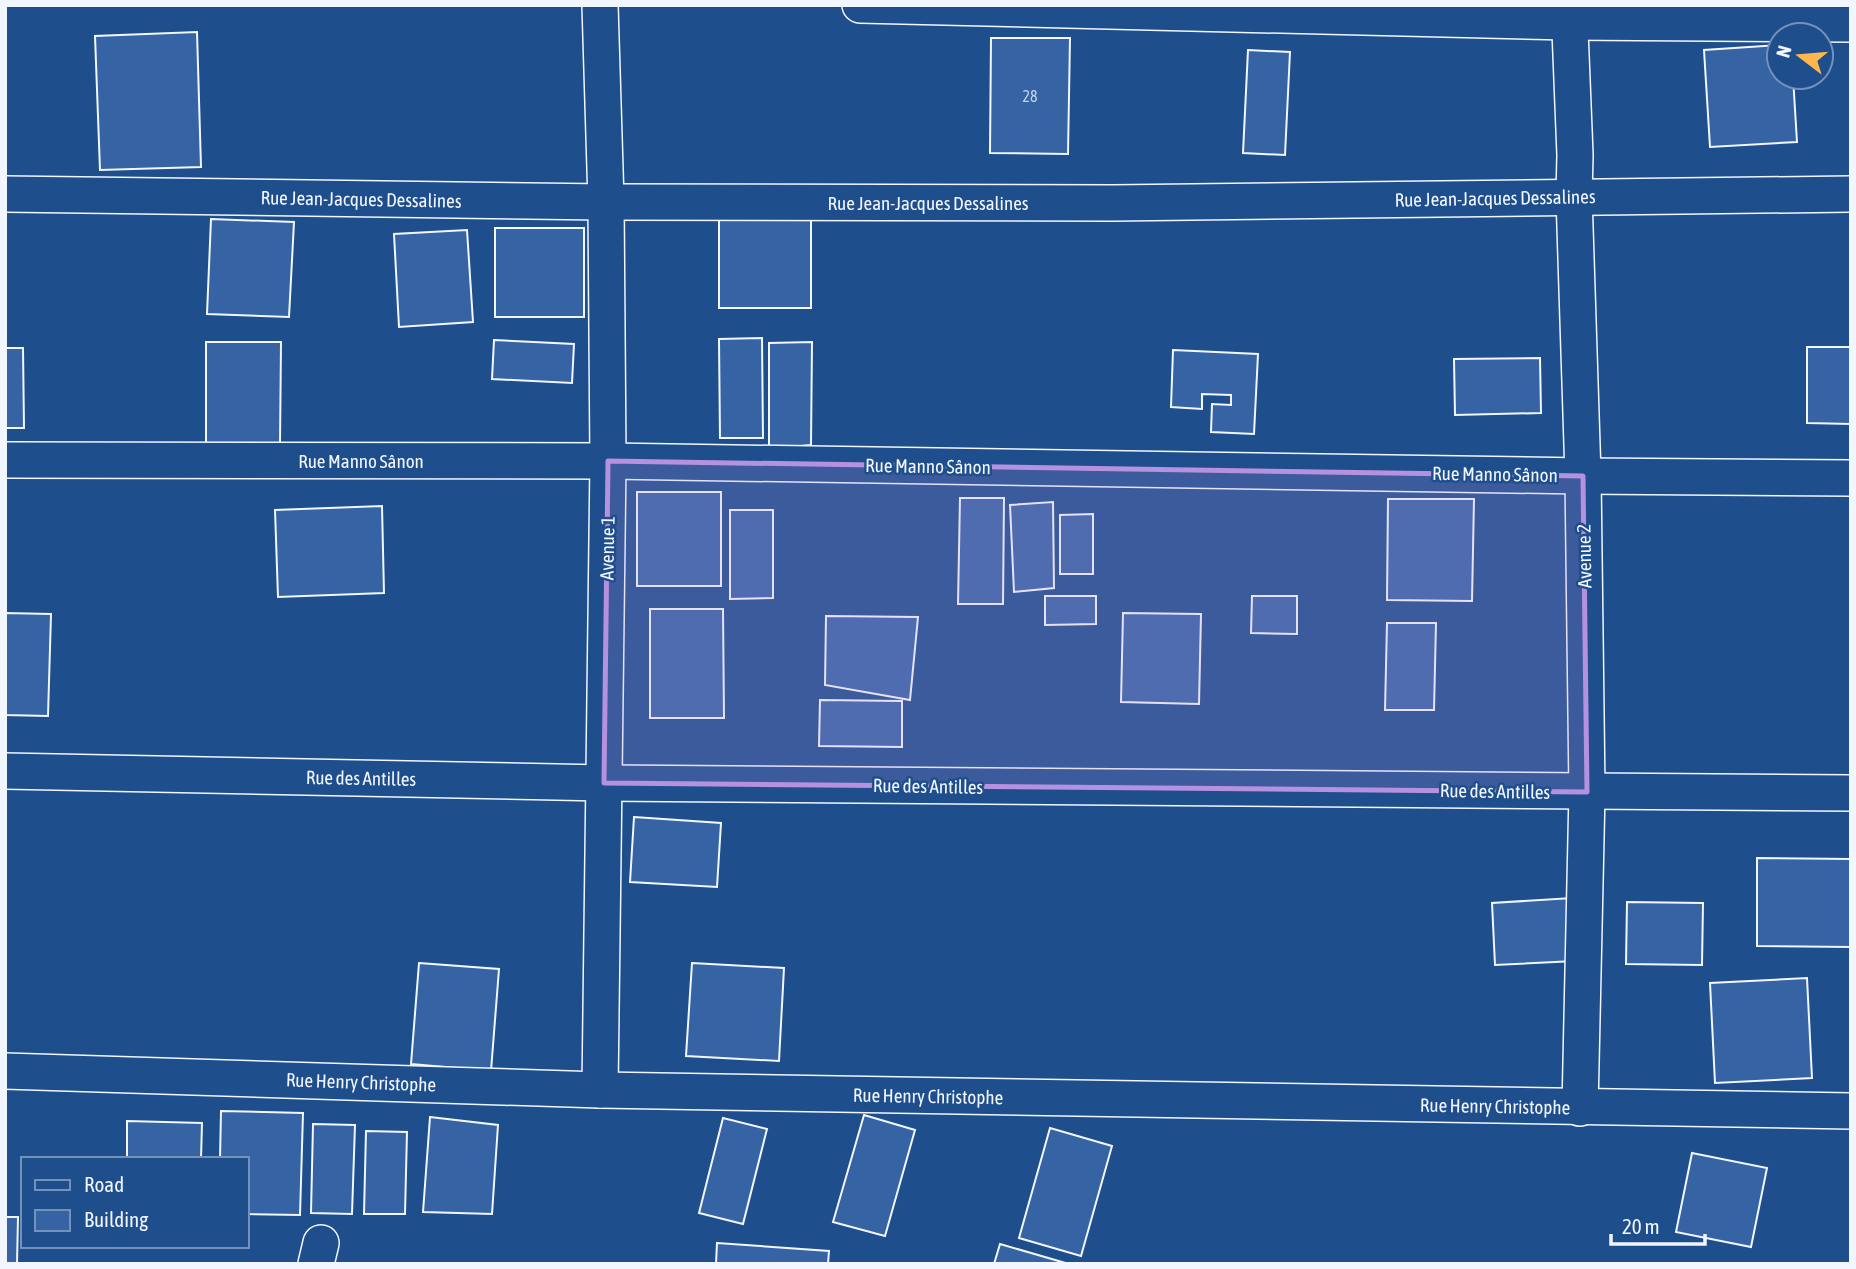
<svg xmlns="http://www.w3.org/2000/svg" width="1856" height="1269" font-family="'Asap Condensed',sans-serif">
<rect width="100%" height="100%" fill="#1f4e8c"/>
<g fill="#3563a3" stroke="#f2f6ff" stroke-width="2">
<polygon points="197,32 201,167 100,170 95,36"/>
<polygon points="991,38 1070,38 1068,154 990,153"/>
<polygon points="1779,45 1779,77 1793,77 1797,142 1710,147 1704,50"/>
<polygon points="1248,50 1290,52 1285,155 1243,153"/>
<polygon points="811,217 811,308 719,308 719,218"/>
<polygon points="211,219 294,222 289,317 207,314"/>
<rect x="495" y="228" width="89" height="89"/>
<polygon points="467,230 473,322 399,327 394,234"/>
<polygon points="762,338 763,438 720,438 719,339"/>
<polygon points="494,340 574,344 572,383 492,379"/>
<polygon points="206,342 281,342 280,444 206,444"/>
<polygon points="812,342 811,445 769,449 769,343"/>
<polygon points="1807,347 1851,347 1851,424 1807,423"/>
<polygon points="5,348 23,348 24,428 5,428"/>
<polygon points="1173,350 1258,354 1254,434 1211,432 1212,404 1231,405 1231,395 1202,394 1202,409 1171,407"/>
<polygon points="1540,358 1541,413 1455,415 1454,359"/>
<rect x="637" y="492" width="84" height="94"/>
<polygon points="960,498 1004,498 1003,604 958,604"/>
<polygon points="1388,499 1474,499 1472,601 1387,600"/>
<polygon points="1053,502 1054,588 1014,592 1010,505"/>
<polygon points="382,506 384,593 278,597 275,510"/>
<polygon points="730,510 773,510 773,598 730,599"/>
<polygon points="1093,514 1093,574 1060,574 1060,515"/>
<polygon points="1045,596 1096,596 1096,624 1045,625"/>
<polygon points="1252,596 1297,596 1297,634 1251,633"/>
<polygon points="650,609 723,609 724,718 650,718"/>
<polygon points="5,613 51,614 48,716 5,715"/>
<polygon points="1123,613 1201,614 1199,704 1121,702"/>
<polygon points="826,616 918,617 910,700 825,685"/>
<polygon points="1387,623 1436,623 1434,710 1385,710"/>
<polygon points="820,700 902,701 902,747 819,746"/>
<polygon points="634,817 721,823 717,887 630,882"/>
<polygon points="1757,858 1851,859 1851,947 1757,946"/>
<polygon points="1572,898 1575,961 1495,965 1492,903"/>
<polygon points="1627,902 1703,903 1702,965 1626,964"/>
<polygon points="419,963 499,969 491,1071 411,1064"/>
<polygon points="692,963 784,968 779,1061 686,1056"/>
<polygon points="1807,978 1812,1078 1715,1083 1710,983"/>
<polygon points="221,1111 303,1113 300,1215 247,1214 247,1159 220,1159"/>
<polygon points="864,1115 915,1130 885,1236 833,1222"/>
<polygon points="430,1117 498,1125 492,1214 423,1212"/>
<polygon points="723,1118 767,1129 743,1224 699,1213"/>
<polygon points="127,1121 202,1123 201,1159 127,1159"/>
<polygon points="313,1124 355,1125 352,1214 311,1213"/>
<polygon points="1050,1128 1112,1146 1081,1256 1019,1238"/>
<polygon points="366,1131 407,1132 405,1214 364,1214"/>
<polygon points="1692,1153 1767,1168 1751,1247 1676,1232"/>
<polygon points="5,1217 18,1217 17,1264 5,1264"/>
<polygon points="717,1243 829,1251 828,1264 716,1264"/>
<polygon points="1000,1244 1069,1264 994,1264"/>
</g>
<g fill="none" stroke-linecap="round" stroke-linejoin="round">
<g stroke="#f2f6ff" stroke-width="38">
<g id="minor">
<polyline points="600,5 606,202 608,461 600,1090"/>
<polyline points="860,5 1569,22 1851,24"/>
<polyline points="1569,5 1575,155 1574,196 1583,476 1587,792 1580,1108"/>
<polyline points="5,194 606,202 1113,203 1851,194"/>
<polyline points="5,460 608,461 1583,476 1851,478"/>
<polyline points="5,771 604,783 1851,793"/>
<polyline points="5,1071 600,1090 1851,1111"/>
<polyline points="316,1264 321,1243"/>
</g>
</g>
<use href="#minor" stroke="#1f4e8c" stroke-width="35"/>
</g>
<path fill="#b691df" fill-opacity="0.2" stroke="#b691df" stroke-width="5" stroke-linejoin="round" d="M608 461 1583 476 1587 792 604 783Z"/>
<g text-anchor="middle" stroke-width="5" stroke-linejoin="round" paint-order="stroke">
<g font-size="16" fill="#c3d1e8">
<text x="1030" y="102">28</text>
</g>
<g font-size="19" fill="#f2f6ff" stroke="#1f4e8c">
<text transform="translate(1495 198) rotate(-1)" y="7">Rue Jean-Jacques Dessalines</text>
<text transform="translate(361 199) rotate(1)" y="7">Rue Jean-Jacques Dessalines</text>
<text x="928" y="210">Rue Jean-Jacques Dessalines</text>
<text x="361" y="468">Rue Manno Sânon</text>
<text transform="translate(928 466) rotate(1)" y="7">Rue Manno Sânon</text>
<text transform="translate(1495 474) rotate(1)" y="7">Rue Manno Sânon</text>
<text transform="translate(607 548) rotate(-89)" y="7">Avenue 1</text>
<text transform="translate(1584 556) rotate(-91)" y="7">Avenue 2</text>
<text transform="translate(361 778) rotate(1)" y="7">Rue des Antilles</text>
<text transform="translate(928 786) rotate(1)" y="7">Rue des Antilles</text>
<text transform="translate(1495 791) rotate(1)" y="7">Rue des Antilles</text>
<text transform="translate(361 1082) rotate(2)" y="7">Rue Henry Christophe</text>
<text transform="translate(928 1096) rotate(1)" y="7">Rue Henry Christophe</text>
<text transform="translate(1495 1106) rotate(1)" y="7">Rue Henry Christophe</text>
</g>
</g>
<rect width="1856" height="1269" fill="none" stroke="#f2f6ff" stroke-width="14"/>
<rect x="21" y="1157" width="228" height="91" fill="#1f4e8c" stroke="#7391ba" stroke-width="2"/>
<rect x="35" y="1180" width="35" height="10" fill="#1f4e8c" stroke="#7391ba" stroke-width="2"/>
<text x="84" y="1192" font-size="21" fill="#f2f6ff">Road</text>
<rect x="35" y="1210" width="35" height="21" fill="#3563a3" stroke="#7391ba" stroke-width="2"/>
<text x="84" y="1227" font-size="21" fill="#f2f6ff">Building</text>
<g transform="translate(1800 56) rotate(286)"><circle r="33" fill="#1f4e8c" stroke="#7391ba" stroke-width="2"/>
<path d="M0-5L12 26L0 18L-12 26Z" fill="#ffb74d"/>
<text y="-10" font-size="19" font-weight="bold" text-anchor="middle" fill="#f2f6ff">N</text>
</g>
<path d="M1611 1234v10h94v-10" fill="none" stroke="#f2f6ff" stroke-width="3.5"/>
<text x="1622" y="1234" font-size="21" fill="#f2f6ff" stroke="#1f4e8c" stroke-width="5" paint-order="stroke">20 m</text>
</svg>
